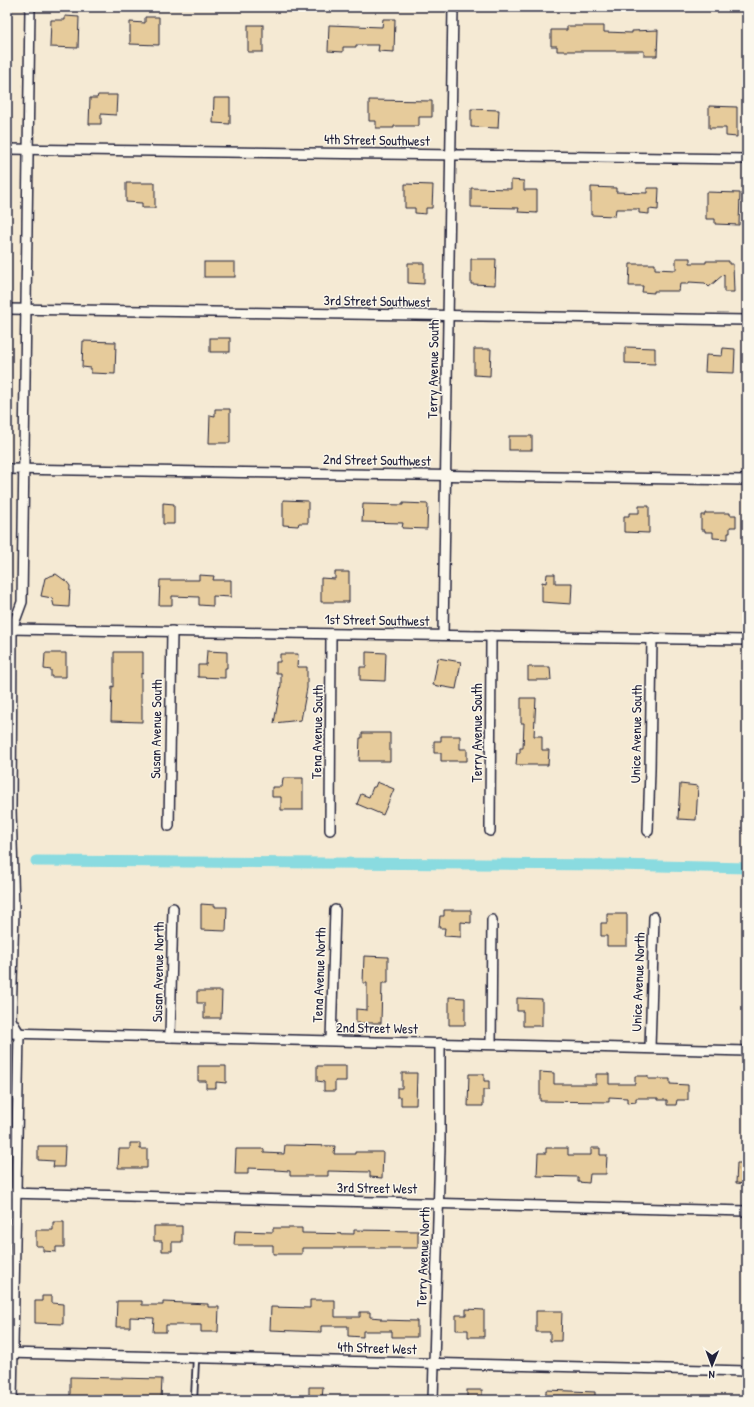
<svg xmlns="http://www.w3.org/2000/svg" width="754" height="1407" font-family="'Patrick Hand',sans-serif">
<rect width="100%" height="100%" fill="#f5ead4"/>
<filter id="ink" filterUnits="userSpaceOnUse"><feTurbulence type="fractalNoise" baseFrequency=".025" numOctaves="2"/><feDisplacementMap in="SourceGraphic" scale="8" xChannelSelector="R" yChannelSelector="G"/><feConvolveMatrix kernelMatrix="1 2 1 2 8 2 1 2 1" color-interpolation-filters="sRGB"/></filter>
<g filter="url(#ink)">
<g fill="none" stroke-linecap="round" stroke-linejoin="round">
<polyline stroke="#8adbe0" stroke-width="11" points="36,861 616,865 747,868"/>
</g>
<g fill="#e6cb9b" stroke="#22223b">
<polygon points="65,16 79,17 78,48 50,47 51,20 65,20"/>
<polygon points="145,17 159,17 159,45 130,44 130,22 145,23"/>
<polygon points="383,19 395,19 394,52 378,51 379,45 356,45 356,47 343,47 343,52 328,51 329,25 382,27"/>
<rect x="248" y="25" width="15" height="27"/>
<polygon points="567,26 604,26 604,32 632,33 632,31 658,30 657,56 644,56 644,51 557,51 557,46 551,46 551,30 567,30"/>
<polygon points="98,95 117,95 116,115 101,114 101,124 89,124 90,98 97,98"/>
<polygon points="214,98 230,98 230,124 213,123"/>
<polygon points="369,100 432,101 432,117 419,117 419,126 394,126 394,128 376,128 376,121 369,121"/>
<polygon points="709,106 737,107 737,137 726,136 726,128 709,128"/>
<polygon points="471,109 499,110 498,128 471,127"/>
<polygon points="511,180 524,181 524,190 537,190 537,213 518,212 519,208 471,207 471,188 511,189"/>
<polygon points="126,183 155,183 155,208 142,208 142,203 126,202"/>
<polygon points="405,184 433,185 432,208 426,208 426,214 415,213 415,208 405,208"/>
<polygon points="591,187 616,188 616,192 647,193 647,188 659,188 658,210 649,209 649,214 639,213 639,209 616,209 615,216 591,215"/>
<polygon points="706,192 740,193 739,225 715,224 715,219 706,219"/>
<polygon points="676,258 690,258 690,263 706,263 706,261 729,261 729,264 733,264 734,292 724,292 724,274 709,287 705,283 689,282 689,284 680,284 679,291 654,291 654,293 642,292 643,286 629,286 630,264 655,264 655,269 676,270"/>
<polygon points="471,259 496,259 495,285 471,284"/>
<rect x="204" y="262" width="31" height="15"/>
<polygon points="408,263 424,263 424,284 408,283"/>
<rect x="210" y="338" width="20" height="14"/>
<polygon points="83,341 116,342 115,374 91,373 91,368 82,367"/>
<polygon points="625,347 655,348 655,364 625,363"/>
<polygon points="723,348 735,349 734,373 705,372 706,355 722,356"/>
<polygon points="474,349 491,349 490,376 474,375"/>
<polygon points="215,409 230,409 230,443 209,443 210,415 215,416"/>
<rect x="509" y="436" width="23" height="14"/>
<polygon points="283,500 308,501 308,523 299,523 298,526 283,525"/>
<polygon points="163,503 174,504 174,524 163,524"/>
<polygon points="403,503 428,504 427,529 402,528 403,523 362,522 363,504 403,505"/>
<polygon points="639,506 649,506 649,533 624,532 624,516 629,516 629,513 639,513"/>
<polygon points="705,513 730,513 730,515 736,515 736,527 730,527 730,533 728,533 728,539 713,538 713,532 705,532 705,530 701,530 701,515 705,515"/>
<polygon points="335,572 349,572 349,602 321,602 321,578 335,579"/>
<polygon points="56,574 67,582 70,586 69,607 54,606 52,598 41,596 45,578"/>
<polygon points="547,574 555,574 555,583 572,583 571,604 542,602 542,582 546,583"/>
<polygon points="199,575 214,576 213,580 231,580 231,597 213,596 213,606 199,605 199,597 172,596 172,605 159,605 160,580 199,580"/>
<polygon points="207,651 227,652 227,668 225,668 225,678 198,677 198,665 206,665"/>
<polygon points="114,652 143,652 143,674 141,673 141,705 142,705 142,722 111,721 112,686 114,687"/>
<polygon points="366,652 386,653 385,681 360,680 360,667 366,667"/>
<polygon points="45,653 66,653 66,677 51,677 51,670 44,669"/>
<polygon points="280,654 298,654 297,667 307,667 307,688 301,720 274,723 281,685 281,673 276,673 276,662 280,662"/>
<polygon points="438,658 461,662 456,689 433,685"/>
<polygon points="528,667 550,667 551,680 528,680"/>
<polygon points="521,698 536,698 534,736 542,736 542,750 549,750 548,765 516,765 517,753 520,753 520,748 523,748 524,723 521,723"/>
<polygon points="362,733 390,733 390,761 359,761 360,738 362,738"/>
<polygon points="441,736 460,736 460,749 467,749 467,761 441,761 441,753 434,753 434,741 441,741"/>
<polygon points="283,778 303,778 303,810 281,810 281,797 272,797 272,787 282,787"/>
<polygon points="377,782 394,789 383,815 357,804 361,794 369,797 373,787 375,787"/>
<polygon points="680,784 698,786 696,820 678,819"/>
<polygon points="201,904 215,905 215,907 227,907 226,931 201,930"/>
<polygon points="444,910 471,910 471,923 461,922 461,937 444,936 445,928 439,928 440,916 444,916"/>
<polygon points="607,914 627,914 627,946 607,946 607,936 601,936 601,923 607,923"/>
<polygon points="364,956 388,957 388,983 382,983 381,1023 356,1023 356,1009 367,1010 367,983 363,983"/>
<polygon points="197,991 222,991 221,1018 204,1018 204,1003 197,1003"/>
<polygon points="449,997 465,998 465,1025 449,1025"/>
<polygon points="517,998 542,999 542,1026 523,1026 523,1011 517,1011"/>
<polygon points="198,1066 226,1066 226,1083 216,1082 216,1088 206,1088 206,1081 198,1081"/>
<polygon points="317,1066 346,1066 346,1081 335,1081 335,1091 324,1091 324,1082 317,1081"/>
<polygon points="540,1072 554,1073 554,1084 596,1084 596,1074 609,1074 609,1084 635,1084 635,1076 648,1076 648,1079 670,1079 670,1084 688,1085 688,1100 677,1100 676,1105 667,1105 667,1100 658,1100 658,1098 636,1098 636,1102 627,1103 627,1098 609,1097 609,1102 540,1101"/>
<polygon points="402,1073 417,1073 416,1105 401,1105 401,1097 397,1097 397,1088 402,1088"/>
<polygon points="469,1074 484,1074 484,1081 489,1081 489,1090 483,1090 483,1106 468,1106"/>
<polygon points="130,1143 140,1143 140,1149 147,1149 147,1168 118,1168 119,1149 130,1149"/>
<polygon points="285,1145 335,1146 334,1154 355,1154 355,1152 383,1152 382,1178 370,1177 370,1172 328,1171 328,1176 290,1176 290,1171 275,1170 275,1169 248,1168 248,1174 235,1174 236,1149 264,1149 264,1153 284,1154"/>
<polygon points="38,1146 65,1146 64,1167 53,1167 54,1161 38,1160"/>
<polygon points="546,1148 568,1148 568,1155 591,1155 591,1148 600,1148 600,1155 607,1155 606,1174 590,1174 589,1183 578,1182 578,1177 537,1176 538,1153 546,1153"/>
<polygon points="737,1163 747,1163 747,1184 736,1183"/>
<polygon points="53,1222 64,1222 64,1247 56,1247 56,1252 43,1251 43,1246 36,1246 36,1230 53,1230"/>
<polygon points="154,1226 182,1226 182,1242 172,1242 172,1251 162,1251 162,1241 154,1241"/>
<polygon points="273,1228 302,1228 302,1233 354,1234 354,1230 418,1231 418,1248 302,1248 302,1254 273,1254 273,1245 234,1245 235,1231 273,1232"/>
<polygon points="42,1296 52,1296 52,1303 63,1304 63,1324 35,1323 35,1301 42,1301"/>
<polygon points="310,1300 335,1300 335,1317 360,1317 360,1312 370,1312 370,1317 381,1318 381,1320 417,1321 417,1337 392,1337 392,1331 363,1331 363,1337 348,1336 348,1326 321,1326 321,1332 270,1330 271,1307 310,1308"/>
<polygon points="117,1301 142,1301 142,1305 163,1305 163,1302 208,1304 208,1307 219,1307 218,1332 201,1332 201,1325 166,1325 166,1332 153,1332 154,1318 130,1317 130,1327 116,1327"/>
<polygon points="466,1309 484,1310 484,1337 468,1337 468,1330 456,1330 456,1315 466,1315"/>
<polygon points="536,1311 562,1311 561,1341 550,1341 550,1332 536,1332"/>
<polygon points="70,1377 162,1379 161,1400 70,1400"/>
<polygon points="309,1387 323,1387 322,1400 309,1400"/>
<rect x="467" y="1390" width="15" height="10"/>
<polygon points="546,1390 595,1392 595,1400 546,1400"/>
</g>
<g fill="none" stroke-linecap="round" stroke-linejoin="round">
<g stroke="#22223b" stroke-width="8">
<polyline id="service" points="194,1400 196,1358"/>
</g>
<g stroke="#22223b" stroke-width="12">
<g id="minor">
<polyline points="7,149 747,159"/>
<polyline points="7,309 747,320"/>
<polyline points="7,469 747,480"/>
<polyline points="7,629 747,640"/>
<polyline points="443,635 453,7"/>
<polyline points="169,826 172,631"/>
<polyline points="330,830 331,634"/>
<polyline points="490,831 491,636"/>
<polyline points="648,831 650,770 652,638"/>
<polyline points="7,1033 747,1051"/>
<polyline points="170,1037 173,908"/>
<polyline points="331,1040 335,910"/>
<polyline points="491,1044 492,920"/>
<polyline points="650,1048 654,917"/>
<polyline points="7,1193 747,1211"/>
<polyline points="7,1353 747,1371"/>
<polyline points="12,1400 19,1033 11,1020 14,909 11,809 12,629 22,602 30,7"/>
<polyline points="433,1400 440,1146 440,1043"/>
</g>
</g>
<use href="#service" stroke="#fbf7ec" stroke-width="4.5"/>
<use href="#minor" stroke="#fbf7ec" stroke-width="9"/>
</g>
</g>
<g text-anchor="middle" stroke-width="3" stroke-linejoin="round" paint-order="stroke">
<g font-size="14" fill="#22223b" stroke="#fbf7ec">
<text transform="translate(377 140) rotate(1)" y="5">4th Street Southwest</text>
<text transform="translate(377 301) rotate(1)" y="5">3rd Street Southwest</text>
<text transform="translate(433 369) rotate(-89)" y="5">Terry Avenue South</text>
<text transform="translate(377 460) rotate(1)" y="5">2nd Street Southwest</text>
<text transform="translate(377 620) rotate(1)" y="5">1st Street Southwest</text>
<text transform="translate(156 729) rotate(-89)" y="5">Susan Avenue South</text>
<text transform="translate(317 732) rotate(-89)" y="5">Tena Avenue South</text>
<text transform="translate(477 733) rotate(-90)" y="5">Terry Avenue South</text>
<text transform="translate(636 734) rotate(-89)" y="5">Unice Avenue South</text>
<text transform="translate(158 972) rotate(-89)" y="5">Susan Avenue North</text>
<text transform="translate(319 975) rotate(-88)" y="5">Tena Avenue North</text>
<text transform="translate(638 982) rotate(-88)" y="5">Unice Avenue North</text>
<text transform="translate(377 1028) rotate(1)" y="5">2nd Street West</text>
<text transform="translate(377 1188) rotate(1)" y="5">3rd Street West</text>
<text transform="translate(423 1257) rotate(-88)" y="5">Terry Avenue North</text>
<text transform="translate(377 1348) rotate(2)" y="5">4th Street West</text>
</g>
</g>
<rect width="754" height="1407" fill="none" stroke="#fbf7ec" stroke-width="24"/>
<rect x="12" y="12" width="730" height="1383" fill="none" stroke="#22223b" stroke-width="1.5" filter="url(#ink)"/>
<g transform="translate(712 1365) rotate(181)" stroke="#fbf7ec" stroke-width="3" paint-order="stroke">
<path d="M0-3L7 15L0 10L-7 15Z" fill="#22223b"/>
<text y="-6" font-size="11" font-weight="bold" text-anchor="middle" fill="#22223b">N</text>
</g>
</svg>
